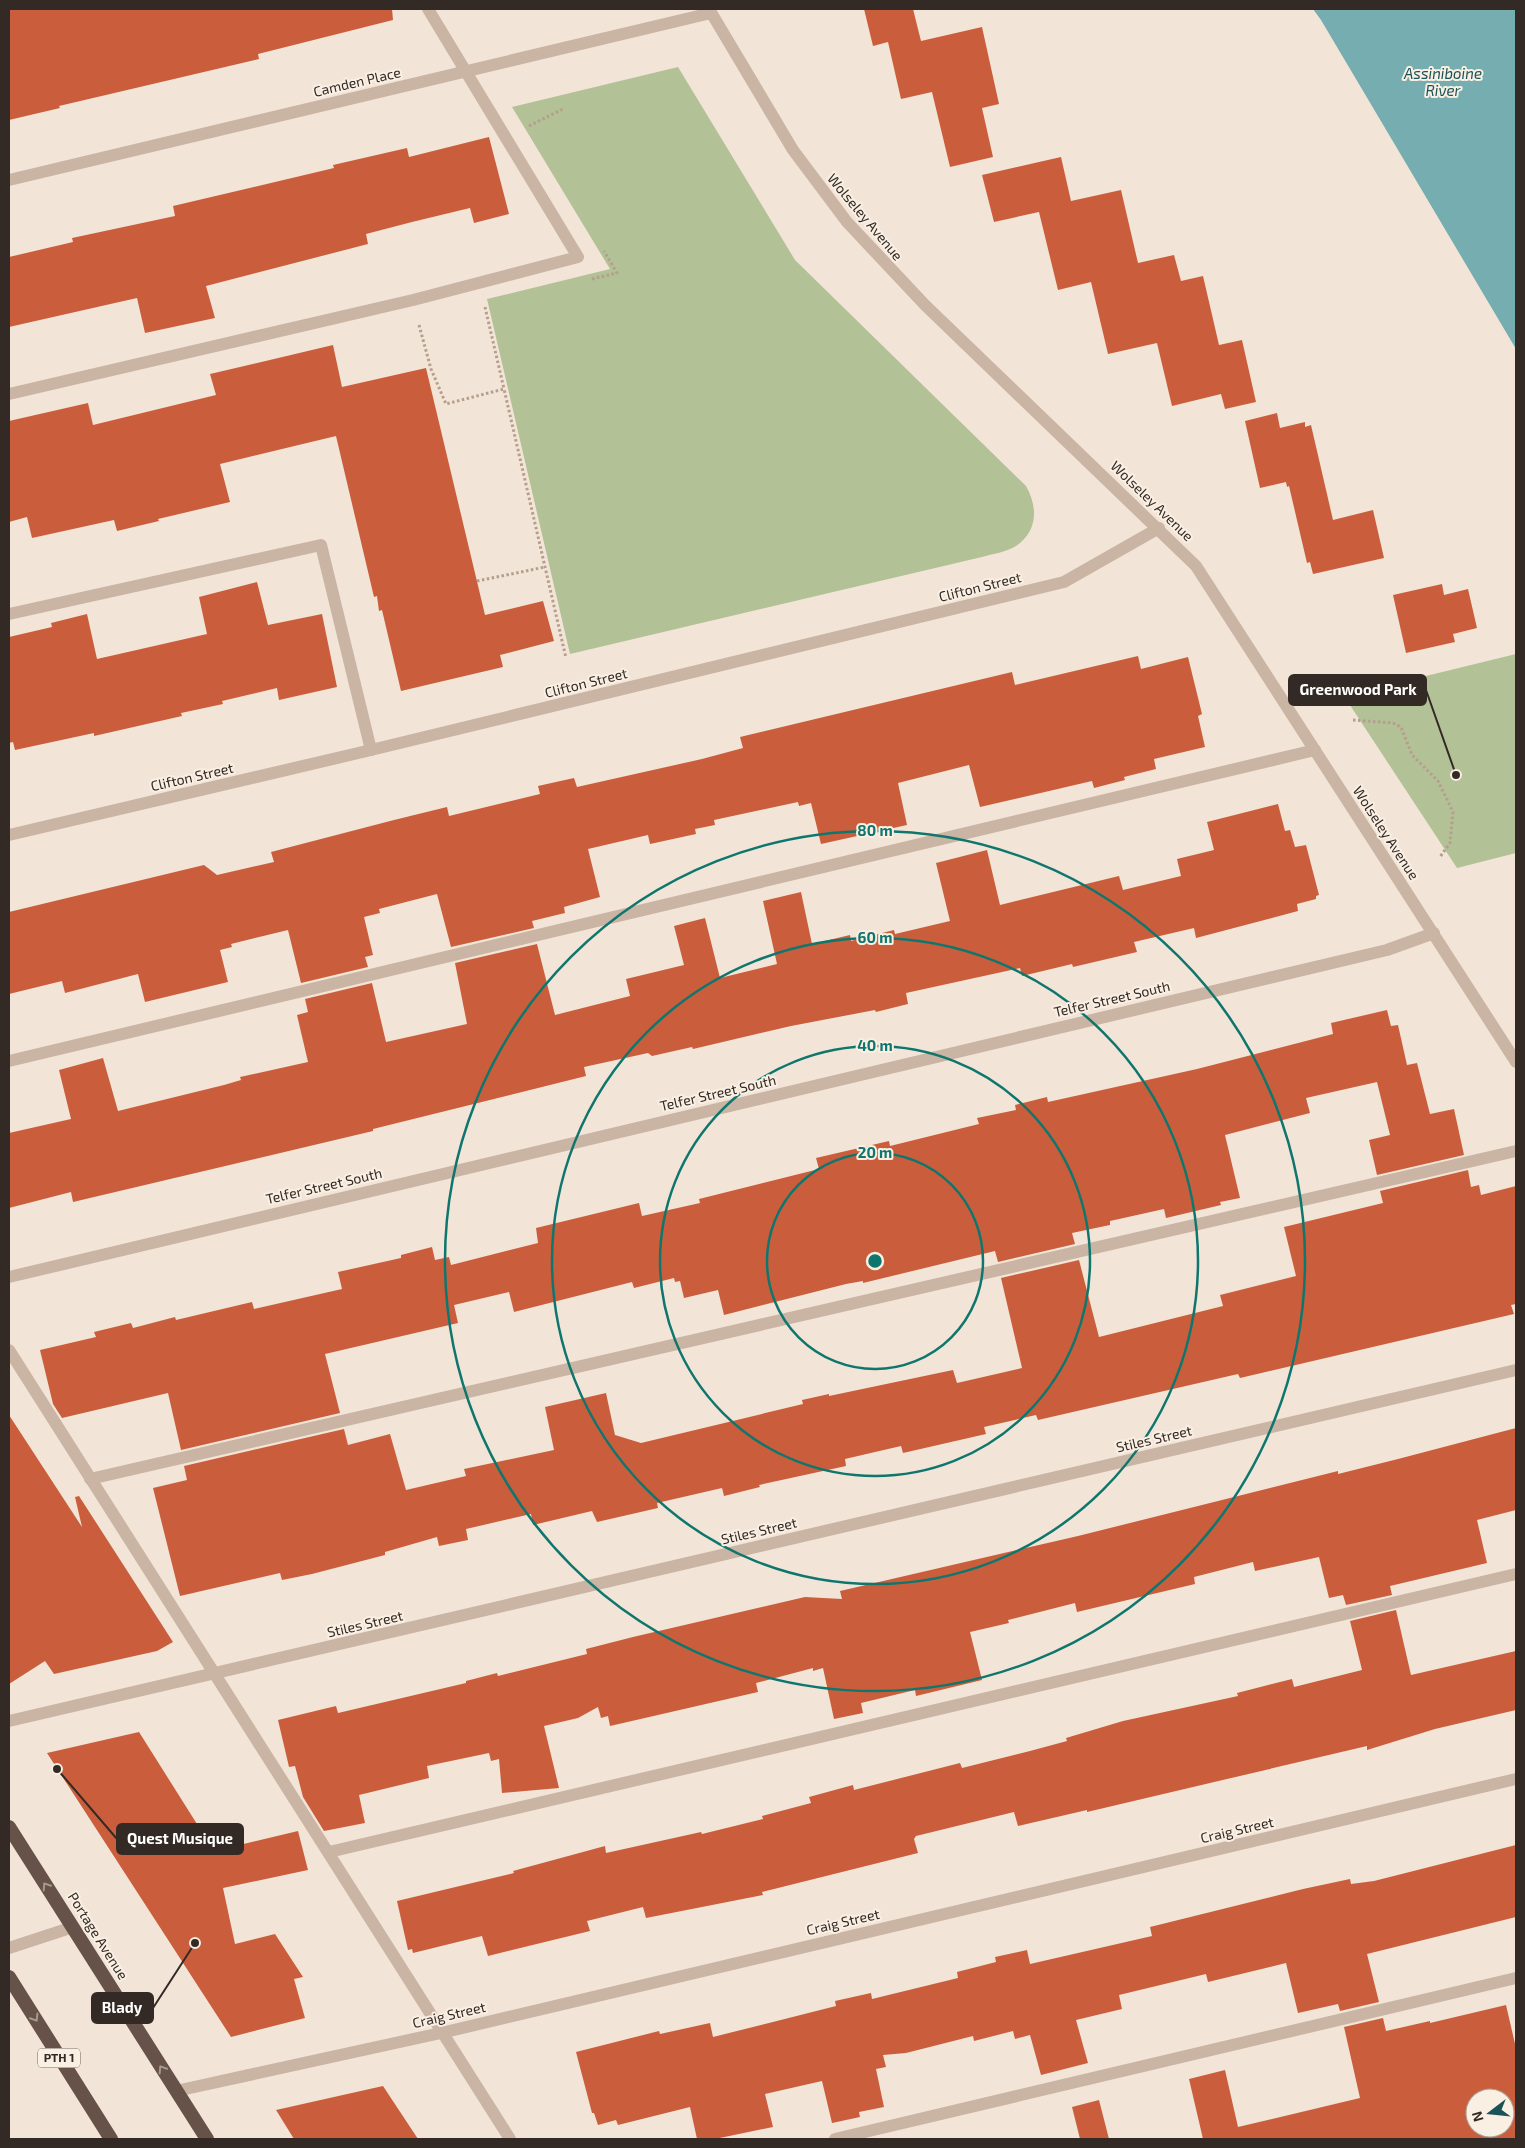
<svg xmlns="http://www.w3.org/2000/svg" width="1525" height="2148" font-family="'Exo 2',sans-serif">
<rect width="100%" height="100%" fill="#f2e5d7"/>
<g fill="#b3c197">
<path d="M678 67 795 260 1026 486C1038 507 1038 531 1016 546 1007 552 992 554 982 557L570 654 487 299 610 269 512 107Z"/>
<polygon points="1516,654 1516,853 1457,868 1344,696"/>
</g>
<polygon fill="#75adb0" points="1313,9 1516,9 1516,349 1321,20"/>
<g fill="#ca5e3c" fill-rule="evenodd">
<polygon points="9,9 392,9 393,20 258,54 259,59 59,106 60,108 9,120"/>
<polygon points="864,9 913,9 921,41 982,27 999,104 982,108 993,157 950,167 932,92 901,99 888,42 873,46"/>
<polygon points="489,137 509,214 474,223 470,208 412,222 366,234 368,244 206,286 215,318 145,333 137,298 9,327 9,257 73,242 72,238 175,216 173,206 334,168 333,165 407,148 409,157"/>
<polygon points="1061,157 1071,201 1121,190 1138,263 1174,255 1181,281 1203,276 1219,345 1242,340 1256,402 1225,409 1221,394 1172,406 1157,343 1108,354 1091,282 1058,290 1039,212 994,222 982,175"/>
<polygon points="333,345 342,387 426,368 485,615 543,601 554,641 500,655 503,667 401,691 382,610 379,611 377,596 374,597 336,436 220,464 230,502 158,519 159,521 117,531 114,520 32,538 27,517 9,522 9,421 88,403 93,425 216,395 210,374"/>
<polygon points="1277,413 1280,428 1305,422 1305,427 1311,425 1333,520 1373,510 1384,558 1313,574 1310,562 1307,563 1289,486 1287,487 1286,482 1260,488 1245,421"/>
<polygon points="257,582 268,625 322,614 337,687 279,700 277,688 222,701 223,704 181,713 182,716 94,736 94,733 15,750 13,742 9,743 9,637 52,627 51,623 87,614 97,659 207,634 199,597"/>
<polygon points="1442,584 1444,595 1468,589 1477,628 1453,634 1455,642 1406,653 1393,595"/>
<polygon points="1138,656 1141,669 1188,657 1202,714 1198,716 1205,747 1154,759 1156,769 1124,777 1125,780 1094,788 1092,781 980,807 969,765 898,783 907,825 821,844 811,803 799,806 798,802 714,820 715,825 695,829 696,834 650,844 648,835 588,849 600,897 564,907 565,913 532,921 534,928 451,947 437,894 379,909 380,913 364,917 373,955 365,957 368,967 301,983 288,930 231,944 232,947 220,950 228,982 145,1002 138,974 65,993 62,981 9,994 9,912 204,865 217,875 274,862 271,852 394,820 447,807 449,816 540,794 538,786 574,778 577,787 702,759 743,748 740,737 1012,672 1015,685"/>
<polygon points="1278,804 1285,831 1290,830 1295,847 1306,845 1319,895 1316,896 1316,899 1297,904 1298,911 1196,938 1194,928 1134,942 1137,952 1073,967 1072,964 1022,976 1020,968 906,993 908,1004 876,1012 875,1010 791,1026 693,1049 692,1047 652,1056 648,1053 584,1067 586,1076 373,1129 373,1131 73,1202 71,1192 9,1208 9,1133 71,1119 59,1070 103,1058 118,1111 224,1085 241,1080 240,1077 308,1062 297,1015 308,1012 305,999 372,983 386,1042 467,1024 455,963 537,944 555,1015 630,996 626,979 684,965 674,926 705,918 720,978 777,964 763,901 801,892 812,944 850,935 851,941 894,930 895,934 950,921 936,863 987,850 1000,905 1119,876 1123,890 1181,876 1177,859 1214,850 1207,822"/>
<polygon points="1387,1010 1391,1026 1398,1025 1407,1065 1417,1063 1430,1114 1454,1109 1464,1155 1377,1175 1369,1140 1390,1135 1377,1082 1306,1098 1310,1113 1225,1135 1240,1198 1220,1202 1221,1205 1166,1218 1164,1209 1110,1221 1110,1225 1072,1233 1075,1244 998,1262 995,1251 863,1283 863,1281 846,1284 724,1315 718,1290 684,1298 680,1281 675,1282 674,1278 634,1288 632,1282 514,1312 509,1292 454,1305 458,1323 325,1354 340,1413 181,1450 168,1393 62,1418 53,1404 40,1350 96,1337 94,1332 131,1323 133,1328 175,1317 176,1320 252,1302 254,1309 342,1289 338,1272 401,1258 401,1255 432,1247 435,1260 449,1257 451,1265 538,1243 536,1228 639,1203 642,1216 700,1203 699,1199 819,1169 816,1158 889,1141 890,1146 979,1124 977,1118 1016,1110 1015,1105 1047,1097 1048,1102 1197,1069 1333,1034 1331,1023"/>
<polygon points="1468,1170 1471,1187 1479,1185 1481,1195 1516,1186 1516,1304 1511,1305 1514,1314 1240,1378 1238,1374 1038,1420 1036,1415 984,1427 986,1434 903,1453 901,1446 845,1459 846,1466 759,1485 760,1487 724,1496 722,1488 657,1503 658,1508 597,1522 592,1511 533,1525 531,1514 466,1529 468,1540 439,1546 437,1537 385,1552 385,1555 312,1574 282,1580 280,1573 180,1596 153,1488 187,1480 184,1466 344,1429 348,1445 390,1434 406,1490 466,1476 464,1469 554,1450 545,1407 606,1393 615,1435 641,1443 803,1404 802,1400 829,1394 829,1396 953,1370 957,1383 1022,1368 1001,1278 1079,1260 1099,1337 1223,1306 1220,1295 1296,1276 1284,1227 1383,1203 1380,1191"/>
<polygon points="9,1415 82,1527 75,1497 79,1496 173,1642 157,1651 54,1674 45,1661 9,1684"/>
<polygon points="1516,1428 1516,1510 1477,1520 1487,1563 1390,1586 1392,1595 1346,1605 1343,1595 1329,1598 1319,1557 1255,1571 1253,1562 1194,1577 1195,1584 1077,1612 1075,1603 1008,1620 1009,1623 970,1632 982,1680 916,1696 915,1690 861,1703 863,1713 834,1719 823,1668 813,1671 813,1668 756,1683 758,1692 610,1726 608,1716 601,1718 598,1707 578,1718 544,1726 559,1788 502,1793 499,1759 491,1761 489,1753 427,1766 429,1778 359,1795 365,1823 324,1831 303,1797 295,1766 289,1767 278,1720 336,1706 338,1713 466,1683 466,1681 497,1673 498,1676 587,1654 586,1649 633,1637 805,1597 842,1599 840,1591 1078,1536 1338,1471 1338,1474 1398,1459"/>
<polygon points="1396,1610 1411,1675 1516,1651 1516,1710 1435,1729 1367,1750 1367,1746 1087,1812 1087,1810 1018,1826 1014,1812 916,1836 914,1839 918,1853 762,1892 763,1895 646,1918 643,1907 587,1921 590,1931 488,1956 482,1936 413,1953 412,1949 408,1950 397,1901 514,1873 513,1871 605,1846 606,1853 701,1832 702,1834 763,1819 762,1816 811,1803 809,1797 853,1785 854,1790 960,1763 962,1768 1030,1751 1067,1741 1066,1738 1123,1721 1238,1696 1237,1693 1292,1679 1294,1687 1362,1670 1350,1621"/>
<polygon points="139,1732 214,1851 298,1831 308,1870 223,1888 235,1944 275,1934 303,1977 294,1979 305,2018 231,2037 47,1753"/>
<polygon points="1516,1845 1516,1917 1367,1954 1379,2002 1340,2011 1338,2004 1298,2013 1286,1963 1208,1982 1206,1974 1119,1995 1122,2009 1076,2020 1088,2063 1041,2075 1030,2035 1015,2039 1013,2031 974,2041 973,2036 906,2053 883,2055 886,2067 876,2069 884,2107 859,2112 860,2117 832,2123 822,2081 765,2094 773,2127 715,2139 697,2139 690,2107 618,2125 616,2120 598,2125 594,2113 592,2113 576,2052 659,2031 660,2034 710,2023 713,2037 836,2006 835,2001 871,1993 872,1999 958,1978 957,1972 996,1962 995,1957 1027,1950 1030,1964 1152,1936 1150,1927 1303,1889 1350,1879 1351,1884 1374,1881"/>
<path d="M1506 2005 1516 2048V2139H1203L1189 2079 1225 2070 1238 2127 1360 2098 1344 2027 1383 2018 1386 2031 1430 2021V2023ZM1475 2098H1505V2128H1475Z"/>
<polygon points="383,2086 418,2139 294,2139 276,2110"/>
<polygon points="1099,2100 1109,2139 1080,2139 1072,2107"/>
</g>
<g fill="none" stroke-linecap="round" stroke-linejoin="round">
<g stroke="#b69e8d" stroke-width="3" stroke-dasharray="2.5 2.5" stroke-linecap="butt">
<polyline points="529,126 563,109"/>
<polyline points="592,279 617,273 604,251"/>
<polyline points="485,307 504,389"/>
<polyline points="419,325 431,369 446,404 504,389 566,658"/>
<polyline points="477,581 545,567"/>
<polyline points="1353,720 1393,723 1401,727 1412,755 1438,781 1453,812 1450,843 1440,857"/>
</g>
<g stroke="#cab4a3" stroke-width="12">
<polyline points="9,394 413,300 578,257 428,9"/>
<polyline points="9,614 321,545 371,750"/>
<polyline points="9,1061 1315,750"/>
<polyline points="9,1350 510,2139"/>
<polyline points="90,1479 1516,1151"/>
<polyline points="329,1852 1516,1574"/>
<polyline points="835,2139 1516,1978"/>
</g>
<g stroke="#cab4a3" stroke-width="12">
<polyline points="709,9 793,150 847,222 925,305 1196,566 1516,1062"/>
<polyline points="9,180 711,13"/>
<polyline points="9,835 371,750 1064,582 1159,528"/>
<polyline points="9,1277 1387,950 1434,933"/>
<polyline points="9,1721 1516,1370"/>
<polyline points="9,1948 73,1927"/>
<polyline points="176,2091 441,2033 1516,1779"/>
</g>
<g stroke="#665248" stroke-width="14">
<polyline points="9,1827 207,2139"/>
<polyline points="9,1977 111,2139"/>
</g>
</g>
<defs><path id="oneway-chevron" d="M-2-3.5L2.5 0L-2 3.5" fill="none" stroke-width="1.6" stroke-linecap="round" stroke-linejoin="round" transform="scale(1.25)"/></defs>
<g stroke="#a8998e">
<use href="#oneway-chevron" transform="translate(46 1886) rotate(-123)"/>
<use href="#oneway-chevron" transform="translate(35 2018) rotate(58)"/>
<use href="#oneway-chevron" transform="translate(162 2069) rotate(-122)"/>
</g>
<g fill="none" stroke="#0f766e" stroke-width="2.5">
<circle cx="875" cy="1261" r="108"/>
<circle cx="875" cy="1261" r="215"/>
<circle cx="875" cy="1261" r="323"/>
<circle cx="875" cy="1261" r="430"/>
</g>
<g text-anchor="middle" stroke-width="4" stroke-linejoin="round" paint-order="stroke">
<rect fill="#f9efe3" stroke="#6f655e" stroke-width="1" x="38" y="2048.5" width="42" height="19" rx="4"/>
<g font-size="12" font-weight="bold" fill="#342a25">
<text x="59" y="2062">PTH 1</text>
</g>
<g font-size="14" fill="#342a25" stroke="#f9efe3">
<text transform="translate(357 82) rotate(-13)" y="5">Camden Place</text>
<text transform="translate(865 217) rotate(50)" y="5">Wolseley Avenue</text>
<text transform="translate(1152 501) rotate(44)" y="5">Wolseley Avenue</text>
<text transform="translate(980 587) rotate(-14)" y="5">Clifton Street</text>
<text transform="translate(586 683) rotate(-14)" y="5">Clifton Street</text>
<text transform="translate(192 777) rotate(-13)" y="5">Clifton Street</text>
<text transform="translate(1386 833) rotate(57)" y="5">Wolseley Avenue</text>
<text transform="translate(1112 999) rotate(-13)" y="5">Telfer Street South</text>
<text transform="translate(718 1093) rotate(-13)" y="5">Telfer Street South</text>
<text transform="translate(324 1186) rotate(-13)" y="5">Telfer Street South</text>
<text transform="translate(1154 1439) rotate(-13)" y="5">Stiles Street</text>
<text transform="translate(759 1531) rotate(-13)" y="5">Stiles Street</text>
<text transform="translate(365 1624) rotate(-13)" y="5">Stiles Street</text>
<text transform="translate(1237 1830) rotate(-13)" y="5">Craig Street</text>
<text transform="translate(843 1922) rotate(-13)" y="5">Craig Street</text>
<text transform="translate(98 1936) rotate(58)" y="5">Portage Avenue</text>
<text transform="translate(449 2015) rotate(-13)" y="5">Craig Street</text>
</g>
<g font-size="15" font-style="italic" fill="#1a5357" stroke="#f9efe3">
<text x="1443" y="79">Assiniboine<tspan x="1443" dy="17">River</tspan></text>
</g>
</g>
<circle cx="875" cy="1261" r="8" fill="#0f766e" stroke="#f9efe3" stroke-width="2.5"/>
<g font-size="15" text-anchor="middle" font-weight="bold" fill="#0f766e" stroke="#f9efe3" stroke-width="4" stroke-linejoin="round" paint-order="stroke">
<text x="875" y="836">80 m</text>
<text x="875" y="943">60 m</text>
<text x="875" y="1051">40 m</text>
<text x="875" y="1158">20 m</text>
</g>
<path fill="none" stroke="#342a25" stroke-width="2" d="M1456 775L1426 690M57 1769L117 1839M195 1943L153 2008"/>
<g fill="#342a25" stroke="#f9efe3" stroke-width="2">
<circle cx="1456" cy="775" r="5"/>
<circle cx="57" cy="1769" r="5"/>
<circle cx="195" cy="1943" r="5"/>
</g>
<g fill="#342a25" stroke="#342a25" stroke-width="2">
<rect x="1289" y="675" width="137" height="30" rx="5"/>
<rect x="117" y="1824" width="126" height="30" rx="5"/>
<rect x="92" y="1993" width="61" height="30" rx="5"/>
</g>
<g font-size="15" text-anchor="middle" font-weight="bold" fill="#fff">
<text x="1358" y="695">Greenwood Park</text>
<text x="180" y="1844">Quest Musique</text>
<text x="122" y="2013">Blady</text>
</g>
<rect width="1525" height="2148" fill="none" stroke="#342a25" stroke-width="20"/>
<g transform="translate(1490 2113) rotate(254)"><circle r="24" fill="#f9efe3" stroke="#aaa097"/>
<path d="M0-4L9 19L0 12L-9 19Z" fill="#1a5357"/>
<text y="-8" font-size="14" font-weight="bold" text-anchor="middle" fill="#342a25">N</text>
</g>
</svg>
